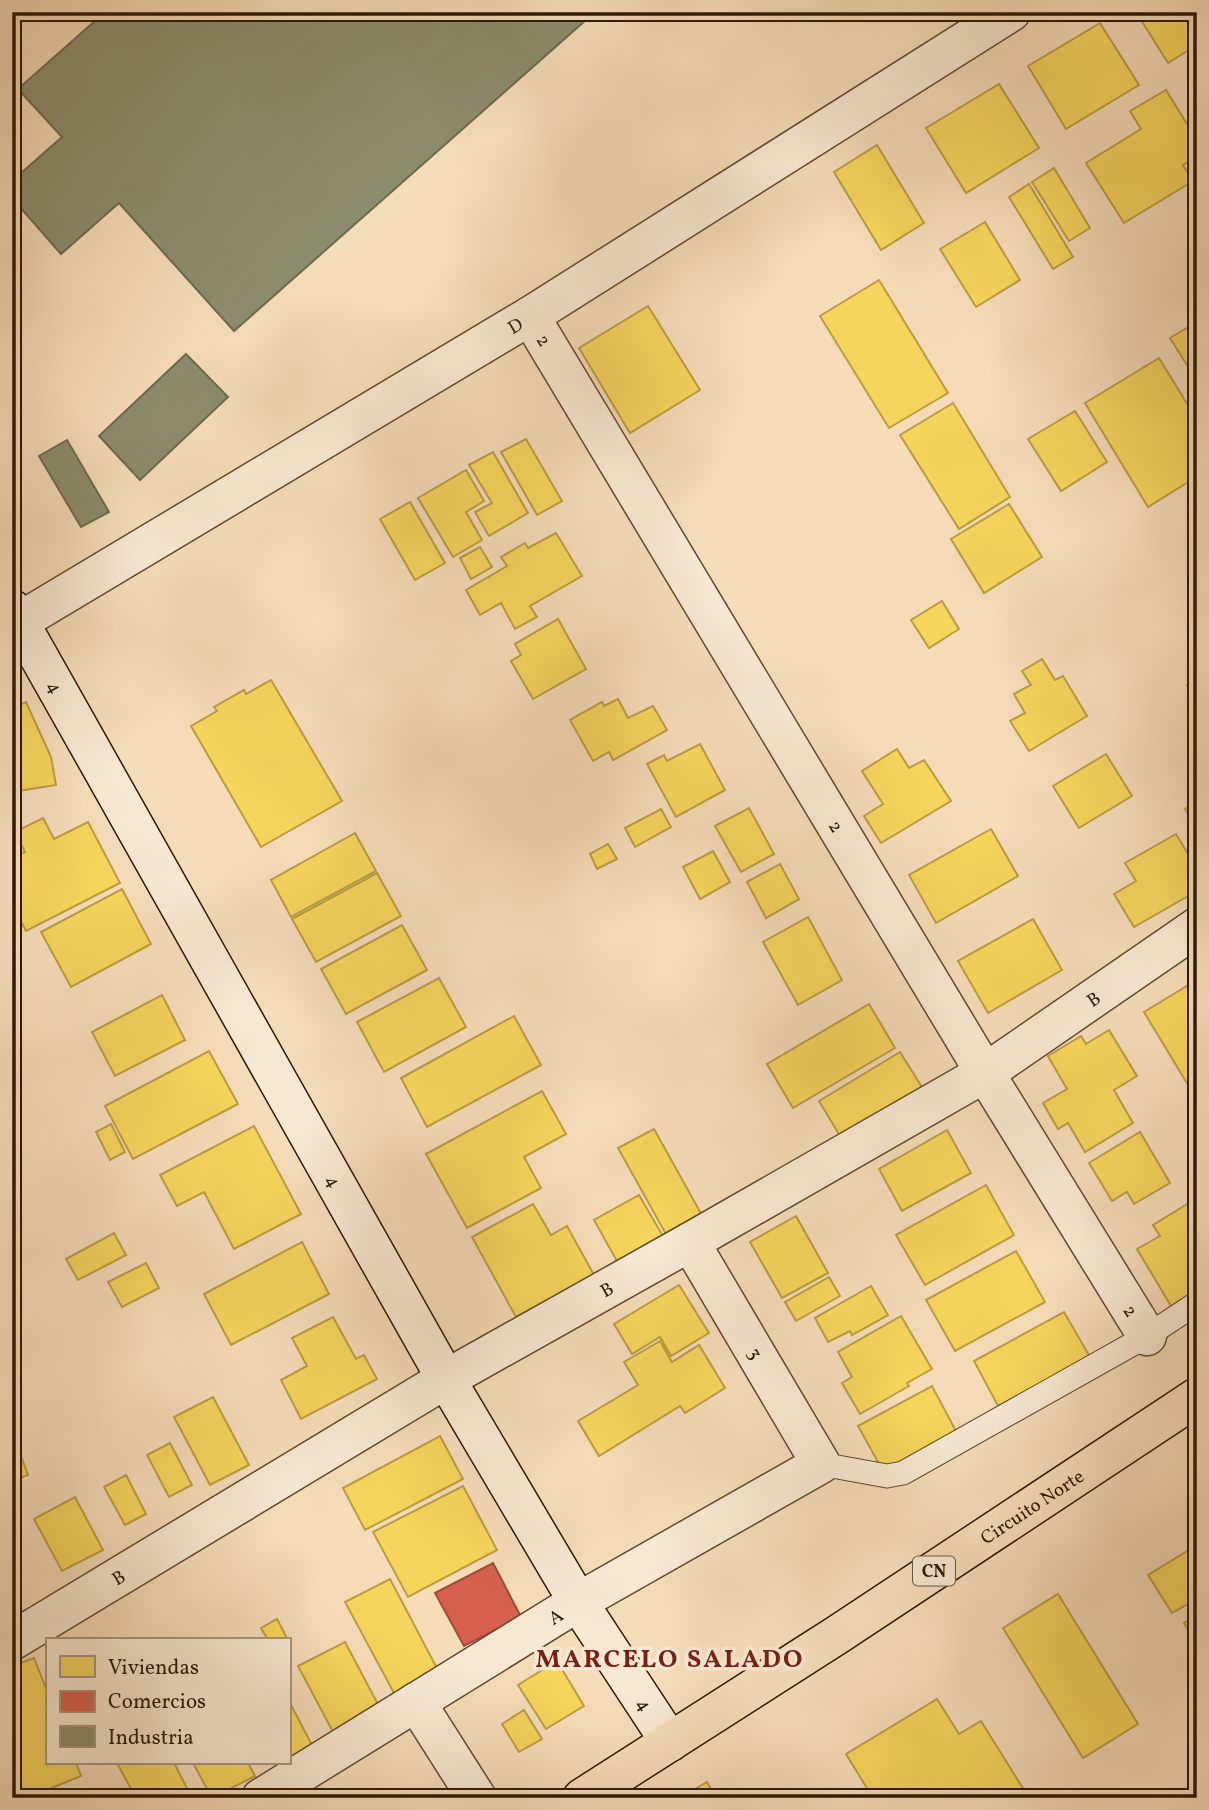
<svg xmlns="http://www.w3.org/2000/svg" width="1209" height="1810" font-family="Vollkorn,serif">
<rect width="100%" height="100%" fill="#f5dcb9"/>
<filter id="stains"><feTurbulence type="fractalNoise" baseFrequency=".00286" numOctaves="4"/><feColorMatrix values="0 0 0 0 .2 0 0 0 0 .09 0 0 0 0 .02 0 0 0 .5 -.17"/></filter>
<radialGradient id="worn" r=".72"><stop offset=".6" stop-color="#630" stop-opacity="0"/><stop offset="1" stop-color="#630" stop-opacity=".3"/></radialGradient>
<g fill="#f6d55c" stroke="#b99d41" stroke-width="2">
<polygon points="1136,12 1197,12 1197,45 1168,63"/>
<polygon points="1100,23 1139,85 1066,129 1028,66"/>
<polygon points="999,84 1039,148 966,193 926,128"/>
<polygon points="1166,90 1197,140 1197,156 1183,165 1193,181 1124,223 1086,163 1141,129 1130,111"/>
<polygon points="1197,92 1197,109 1189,96"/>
<polygon points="877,145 924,223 881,250 834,172"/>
<polygon points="1054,168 1090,228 1069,241 1032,182"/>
<polygon points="1029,184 1073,257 1053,269 1009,197"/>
<polygon points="985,222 1020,280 976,307 940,249"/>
<polygon points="879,280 948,393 889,428 820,316"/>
<polygon points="648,306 700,390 630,433 579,348"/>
<polygon points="1197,322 1197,381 1170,338"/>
<polygon points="1159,358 1197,420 1197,488 1190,481 1148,507 1085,403"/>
<polygon points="953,403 1010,497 959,529 900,435"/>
<polygon points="1075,411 1107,462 1061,491 1028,439"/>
<polygon points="526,439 562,501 537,515 501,452"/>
<polygon points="493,452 528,513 489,536 475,512 492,503 469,465"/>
<polygon points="466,470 484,501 466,512 482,540 453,557 418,498"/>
<polygon points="410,502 445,563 415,580 380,519"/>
<polygon points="1009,504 1042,557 984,593 951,539"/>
<polygon points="556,533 582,576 530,606 537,617 515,629 501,603 480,615 466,590 507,566 501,557 525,543 528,548"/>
<polygon points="480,547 492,567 471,579 460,558"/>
<polygon points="942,601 959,629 929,648 911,620"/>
<polygon points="558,619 586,669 533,699 511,661 521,655 515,644"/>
<polygon points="1042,659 1055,680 1063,676 1087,716 1029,751 1010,721 1025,713 1014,694 1031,685 1022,671"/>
<polygon points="1197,679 1197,702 1187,685"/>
<polygon points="271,680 342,801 261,847 191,726 217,711 214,707 244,690 246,694"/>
<polygon points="618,699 628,718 653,706 667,730 613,760 609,752 593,761 570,720 602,702 604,706"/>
<polygon points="26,702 51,757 56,785 12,792 12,708"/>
<polygon points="700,744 725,790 676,817 647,764 664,755 667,761"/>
<polygon points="897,749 909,768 924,760 951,801 881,843 864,816 883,804 862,771"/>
<polygon points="1106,754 1132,796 1079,828 1053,786"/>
<polygon points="1197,802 1197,829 1185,809"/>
<polygon points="749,808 774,854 741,872 715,826"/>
<polygon points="661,809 671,827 635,847 625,828"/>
<polygon points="43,818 54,839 88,822 120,883 26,931 12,904 12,858 25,852 15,832"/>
<polygon points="991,829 1018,876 936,923 909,875"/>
<polygon points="355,833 376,871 291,917 271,880"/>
<polygon points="1176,834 1197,869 1197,891 1134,927 1114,894 1136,881 1125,863"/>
<polygon points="608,844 617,859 597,869 590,854"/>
<polygon points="713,851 730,882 700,899 683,867"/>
<polygon points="780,864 799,899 766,918 747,882"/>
<polygon points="377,873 401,916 316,962 292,919"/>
<polygon points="122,889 151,944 71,987 41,932"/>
<polygon points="808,917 842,980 798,1005 763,942"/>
<polygon points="1033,919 1062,970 988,1013 958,961"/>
<polygon points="402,925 427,970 346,1014 321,969"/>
<polygon points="439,978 466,1027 384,1072 357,1022"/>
<polygon points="1190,984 1197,995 1197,1080 1188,1085 1144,1012"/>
<polygon points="162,995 185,1040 115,1076 92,1032"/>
<polygon points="869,1004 895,1048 793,1108 767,1064"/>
<polygon points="514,1016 541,1065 427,1127 401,1078"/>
<polygon points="1109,1030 1137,1076 1114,1090 1133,1123 1085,1152 1068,1123 1058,1129 1043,1103 1067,1089 1048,1056 1081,1036 1086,1044"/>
<polygon points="209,1051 238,1104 133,1159 105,1106"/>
<polygon points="900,1052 928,1097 846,1146 819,1101"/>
<polygon points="542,1091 566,1134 524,1157 541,1188 467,1228 426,1154"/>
<polygon points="111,1124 125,1152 110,1160 96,1132"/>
<polygon points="254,1126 301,1214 234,1249 204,1192 177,1206 160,1175"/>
<polygon points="654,1129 703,1217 667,1236 618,1148"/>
<polygon points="947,1130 971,1173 902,1211 879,1169"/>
<polygon points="1140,1132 1170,1183 1134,1204 1127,1192 1112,1201 1089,1163"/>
<polygon points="986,1185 1014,1235 925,1285 896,1235"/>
<polygon points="639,1195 664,1238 618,1263 594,1220"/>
<polygon points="1197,1198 1197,1291 1171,1306 1137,1249 1160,1236 1153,1225"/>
<polygon points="533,1204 551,1235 567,1226 594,1275 516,1317 472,1237"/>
<polygon points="796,1216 828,1273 782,1298 750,1242"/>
<polygon points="114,1233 126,1255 78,1280 66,1259"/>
<polygon points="302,1242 329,1294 231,1345 204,1294"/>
<polygon points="1016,1251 1045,1302 955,1351 926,1300"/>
<polygon points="146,1263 159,1288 122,1307 108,1282"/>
<polygon points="829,1277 840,1296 796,1321 785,1302"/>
<polygon points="679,1285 709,1333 671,1356 660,1337 632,1354 614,1324"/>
<polygon points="871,1286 888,1315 852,1335 850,1331 828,1342 815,1318"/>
<polygon points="1064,1312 1090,1357 998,1406 974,1361"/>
<polygon points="901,1316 932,1369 907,1383 909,1386 860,1414 842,1383 852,1377 838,1352"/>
<polygon points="333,1317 356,1359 364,1355 377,1379 301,1419 281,1380 307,1366 292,1338"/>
<polygon points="660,1341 672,1362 699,1345 725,1388 685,1413 680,1406 599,1456 578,1421 638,1385 624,1362"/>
<polygon points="932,1386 957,1433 884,1473 858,1426"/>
<polygon points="213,1397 249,1465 210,1485 174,1417"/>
<polygon points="12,1432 28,1475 12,1481"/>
<polygon points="440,1436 463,1479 365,1530 343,1488"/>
<polygon points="170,1443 192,1485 169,1497 147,1455"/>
<polygon points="126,1475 146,1514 125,1525 104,1487"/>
<polygon points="463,1486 497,1550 408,1597 373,1532"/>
<polygon points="75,1497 103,1550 62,1571 34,1519"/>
<polygon points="1197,1545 1197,1599 1172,1613 1148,1575"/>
<polygon points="390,1579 439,1672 395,1695 345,1602"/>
<polygon points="1058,1594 1138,1724 1083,1758 1003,1628"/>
<polygon points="1197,1615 1197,1644 1184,1623"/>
<polygon points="277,1619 288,1640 268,1640 261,1628"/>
<polygon points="345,1642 380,1708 333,1732 298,1666"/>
<polygon points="34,1658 47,1691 47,1763 76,1763 81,1776 27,1798 12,1798 12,1666"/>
<polygon points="557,1661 584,1706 546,1729 518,1685"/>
<polygon points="937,1699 959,1734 981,1721 1029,1798 873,1798 846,1754"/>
<polygon points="289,1701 313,1747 289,1759"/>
<polygon points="524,1710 542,1739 519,1752 502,1724"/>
<polygon points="117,1763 174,1763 192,1798 136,1798"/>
<polygon points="193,1763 248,1763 255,1776 212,1798"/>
<polygon points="707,1782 716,1798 680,1798"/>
</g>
<polygon fill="#d6604d" stroke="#a34b36" stroke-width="2" points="493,1563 521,1617 464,1646 435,1593"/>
<g fill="#8c8c6e" stroke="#6f6a4e" stroke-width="2">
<polygon points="105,12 595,12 234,331 119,203 61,254 12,198 12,181 62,137 18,89"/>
<polygon points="186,354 228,397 140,480 99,436"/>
<polygon points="67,440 109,512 81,527 39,456"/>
</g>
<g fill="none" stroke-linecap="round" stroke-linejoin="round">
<g stroke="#5e4a30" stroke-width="25">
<polyline id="lane" points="821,1464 887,1476 903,1473 1147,1336 1197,1303"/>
</g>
<g stroke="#5e4a30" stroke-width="41">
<g id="street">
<path id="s1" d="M530 316 985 1073 1147 1336"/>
<path id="s2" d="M12 626 530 316 1011 12"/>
<path id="s3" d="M12 1641 446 1379 690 1242 985 1073 1197 927"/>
<polyline points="416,1702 477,1798"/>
<path id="s4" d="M261 1798 578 1602 821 1464 690 1242"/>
</g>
</g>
<g stroke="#2c1a02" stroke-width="41">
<g id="secondary">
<path id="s5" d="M12 609 446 1379 578 1602 670 1742"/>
</g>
</g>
<g stroke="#2c1a02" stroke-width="41">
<g id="primary">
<path id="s6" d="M582 1798 837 1635 1197 1397"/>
</g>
</g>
<use href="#lane" stroke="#f8e8d2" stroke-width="23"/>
<use href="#street" stroke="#f8e8d2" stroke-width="38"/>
<use href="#secondary" stroke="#f8e8d2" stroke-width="38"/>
<use href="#primary" stroke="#f5dcb9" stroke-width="38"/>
</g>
<g text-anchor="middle" stroke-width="7" stroke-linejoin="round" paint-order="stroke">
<rect fill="#f8e8d2" stroke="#695840" stroke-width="2" x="913" y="1556.5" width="42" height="29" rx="5"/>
<g font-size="18" font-weight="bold" fill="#2c1a02">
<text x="934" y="1577">CN</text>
</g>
<g font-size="19" fill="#2c1a02" stroke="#f8e8d2">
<text dy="7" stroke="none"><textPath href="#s2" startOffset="586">D</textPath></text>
<text dy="7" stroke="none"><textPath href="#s1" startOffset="28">2</textPath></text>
<text dy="7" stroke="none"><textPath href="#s5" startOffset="89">4</textPath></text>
<text dy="7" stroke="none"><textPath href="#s1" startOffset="595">2</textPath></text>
<text dy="7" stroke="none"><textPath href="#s3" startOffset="1258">B</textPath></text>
<text dy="7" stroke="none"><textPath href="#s5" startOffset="656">4</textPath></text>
<text dy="7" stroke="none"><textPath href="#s3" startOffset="691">B</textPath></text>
<text dy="7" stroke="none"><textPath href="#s1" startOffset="1162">2</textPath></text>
<text transform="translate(756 1353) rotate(60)" y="7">3</text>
<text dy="7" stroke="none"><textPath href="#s6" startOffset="536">Circuito Norte</textPath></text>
<text dy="7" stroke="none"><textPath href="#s3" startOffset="124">B</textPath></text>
<text dy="7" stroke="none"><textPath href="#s4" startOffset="346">A</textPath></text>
<text dy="7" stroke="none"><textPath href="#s5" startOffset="1265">4</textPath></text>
</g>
<g font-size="26" font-weight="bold" letter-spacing="2" fill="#7a1f14" stroke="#f8e8d2">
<text x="670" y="1667">MARCELO SALADO</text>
</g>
</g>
<rect width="1209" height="1810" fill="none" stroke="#f5dcb9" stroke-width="42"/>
<rect x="14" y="14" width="1181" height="1782" fill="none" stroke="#2c1a02" stroke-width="3.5"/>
<rect x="21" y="21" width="1167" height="1768" fill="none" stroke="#2c1a02" stroke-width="2"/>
<rect x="46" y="1638" width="245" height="126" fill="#f8e8d2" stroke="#a6967f" stroke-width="2"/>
<rect x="60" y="1656" width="35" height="21" fill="#f6d55c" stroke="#a6967f" stroke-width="2"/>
<text x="108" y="1674" font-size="21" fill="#2c1a02">Viviendas</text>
<rect x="60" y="1691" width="35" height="21" fill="#d6604d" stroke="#a6967f" stroke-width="2"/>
<text x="108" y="1708" font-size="21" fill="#2c1a02">Comercios</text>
<rect x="60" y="1726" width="35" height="21" fill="#8c8c6e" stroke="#a6967f" stroke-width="2"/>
<text x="108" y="1744" font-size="21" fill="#2c1a02">Industria</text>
<rect width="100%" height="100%" filter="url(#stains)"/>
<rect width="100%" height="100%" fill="url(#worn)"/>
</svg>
